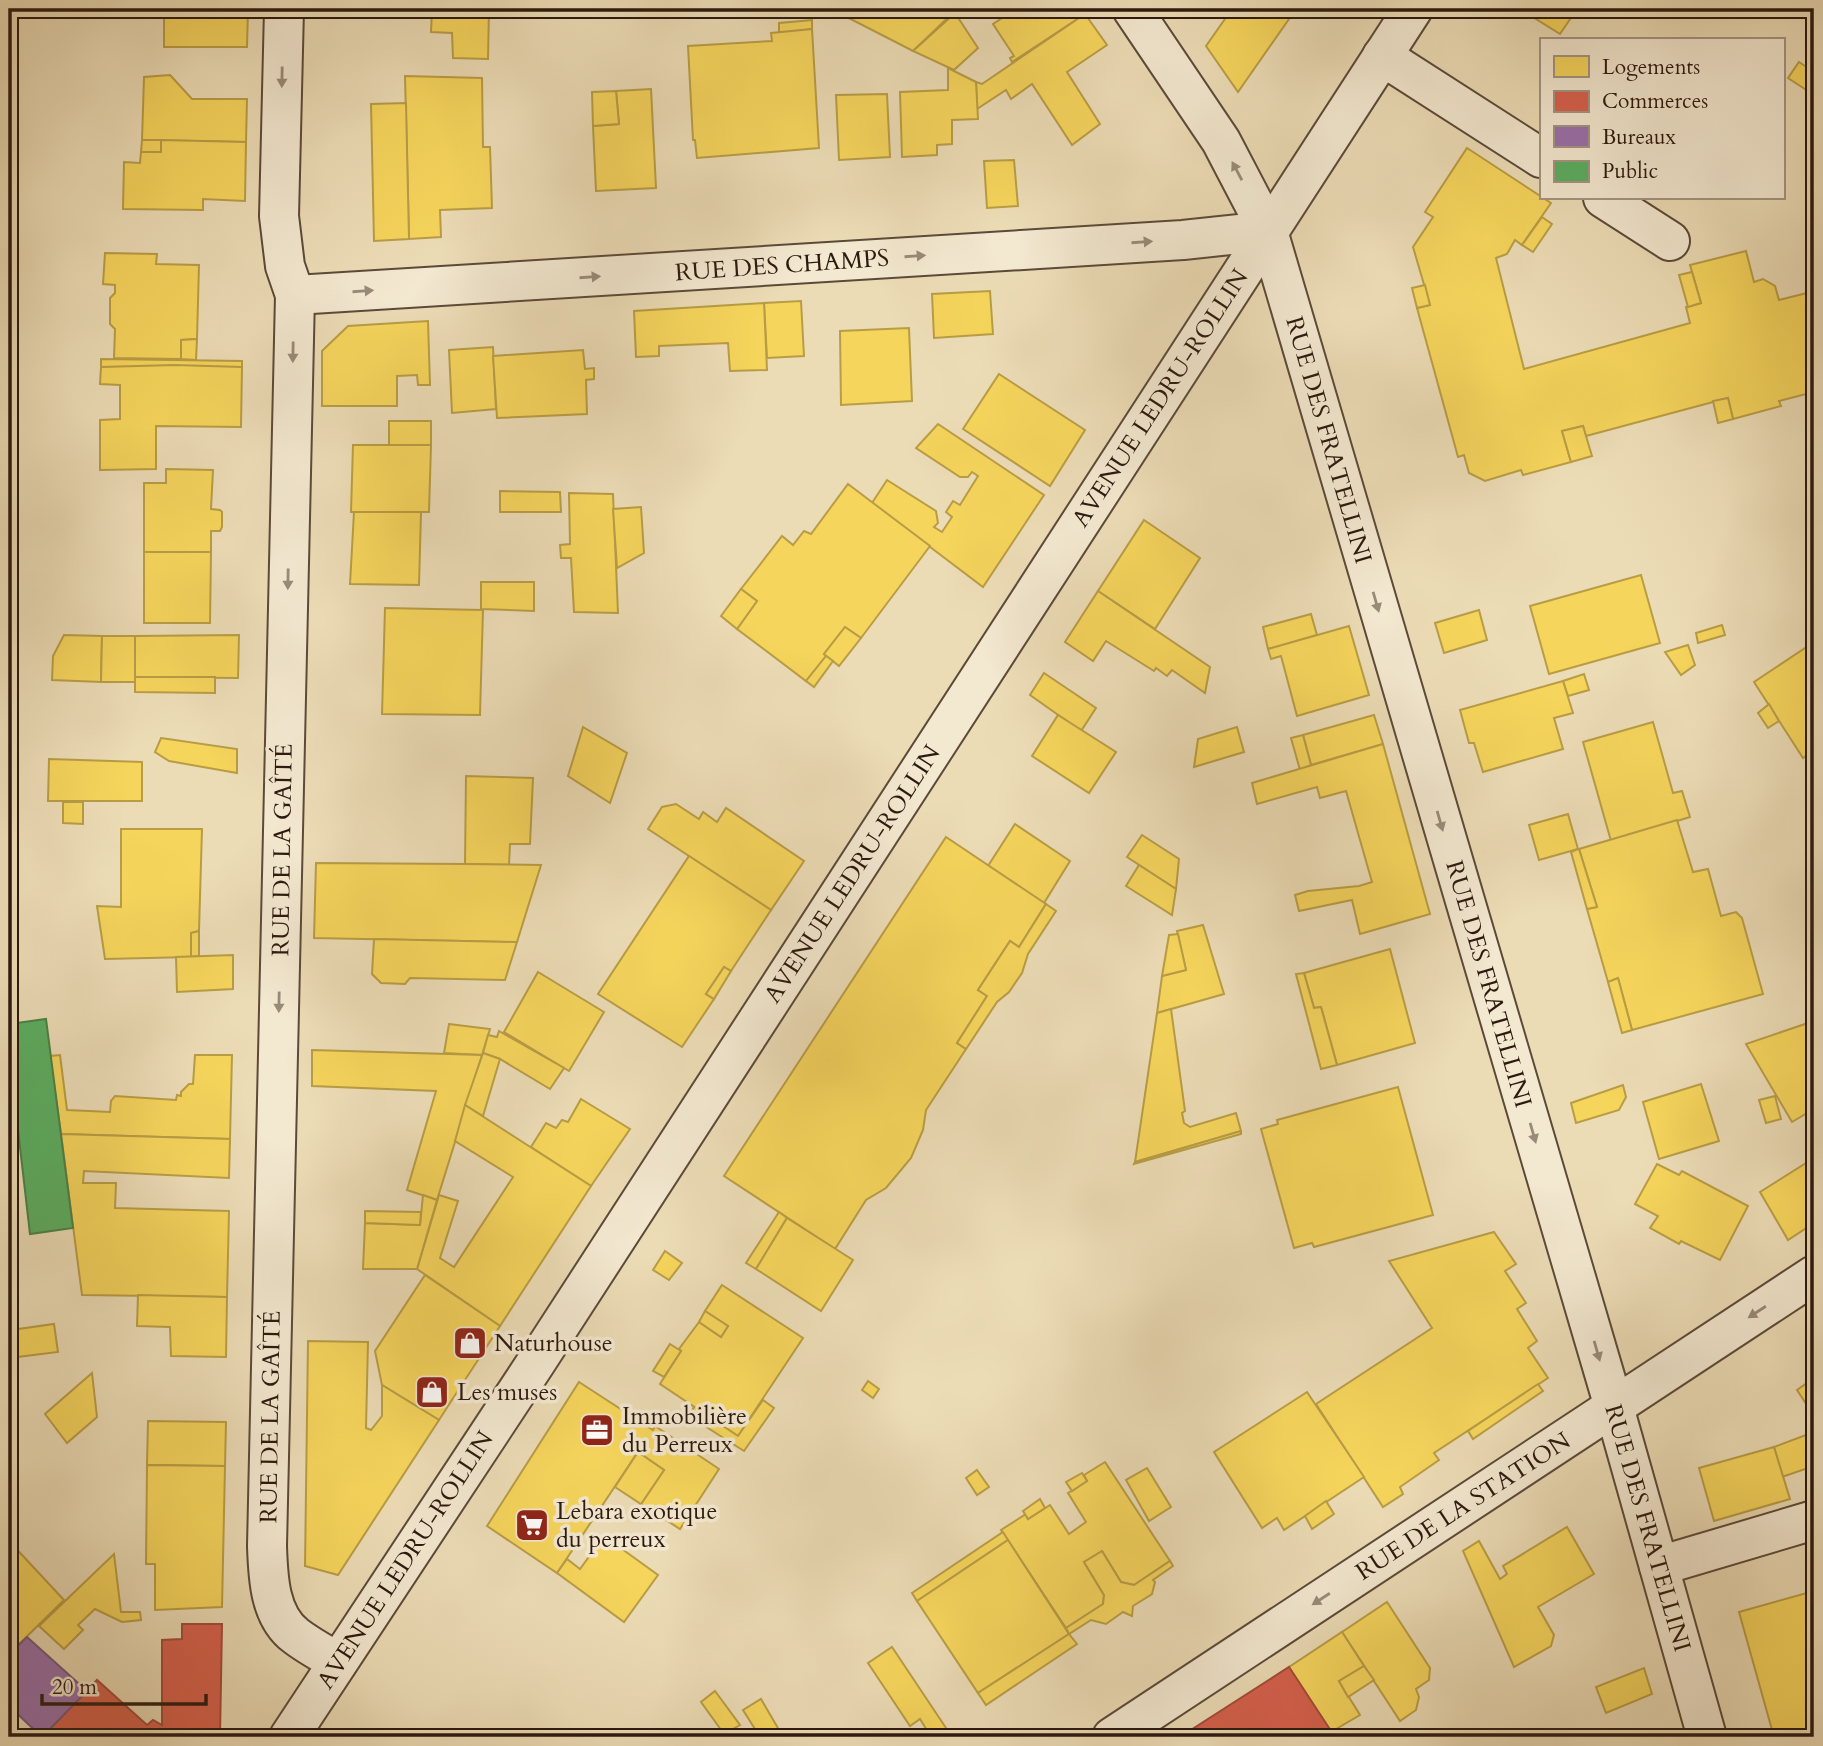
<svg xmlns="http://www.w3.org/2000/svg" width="1823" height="1746" font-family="Cardo,serif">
<rect width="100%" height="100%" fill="#ecdcb6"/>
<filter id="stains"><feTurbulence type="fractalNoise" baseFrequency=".00286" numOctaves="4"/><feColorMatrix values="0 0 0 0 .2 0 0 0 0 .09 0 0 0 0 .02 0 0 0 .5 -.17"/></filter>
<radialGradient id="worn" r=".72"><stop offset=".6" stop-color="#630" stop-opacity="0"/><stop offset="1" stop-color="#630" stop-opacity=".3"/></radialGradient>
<g fill="#f6d55c" stroke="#b99d45" stroke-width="2">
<polygon points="164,9 248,9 247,47 164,47"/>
<polygon points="432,9 489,9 488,59 453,58 452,33 431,32"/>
<polygon points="957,9 913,51 833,10 834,9"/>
<polygon points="1016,9 1081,9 1085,14 1012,62 1010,58 1014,56 993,24"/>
<polygon points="1232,9 1296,9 1238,92 1206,46"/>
<polygon points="1520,9 1577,9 1560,34"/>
<polygon points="955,13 978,48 954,70 913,51"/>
<polygon points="1085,14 1107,45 1067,72 1100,124 1072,145 1032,84 1011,99 1006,90 977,109 976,82 982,84"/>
<polygon points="812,20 812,29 779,33 779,23"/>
<polygon points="812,29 819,148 697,158 695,140 693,140 688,46 772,41 771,33"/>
<polygon points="1799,62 1814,72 1814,95 1788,78"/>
<polygon points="948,68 976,82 978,119 952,120 952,144 937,145 937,155 902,157 900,92 948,90"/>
<polygon points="170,75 192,99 247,99 246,142 142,140 144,77"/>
<polygon points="405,76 482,78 483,147 490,147 492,208 440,210 441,237 409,239"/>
<polygon points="651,89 656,188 596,191 593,126 619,124 616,91"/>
<polygon points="616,91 619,124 593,126 592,92"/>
<polygon points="887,94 890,157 839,160 836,95"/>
<polygon points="406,103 409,239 374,241 371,104"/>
<polygon points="142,140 161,140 161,152 141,152"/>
<polygon points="161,140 246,142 245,201 203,199 203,210 123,209 124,162 140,163 141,152 161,152"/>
<polygon points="1467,148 1551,203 1522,245 1515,240 1507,254 1496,258 1524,369 1690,323 1686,307 1701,303 1690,265 1746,251 1754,282 1763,279 1775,286 1779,300 1807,293 1814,320 1814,392 1779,401 1781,406 1733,419 1728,398 1586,436 1583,426 1562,431 1571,462 1523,475 1521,470 1485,481 1469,473 1464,455 1458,457 1417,308 1430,305 1413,247 1433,217 1425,212"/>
<polygon points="1014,160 1018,206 987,208 984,161"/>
<polygon points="9,201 16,201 14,240 9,240"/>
<polygon points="1542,217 1552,224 1533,252 1522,245"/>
<polygon points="105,253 157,254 156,264 199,265 197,339 181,340 181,359 114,358 115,329 110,324 110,298 115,293 115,285 103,284"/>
<polygon points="1692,272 1701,303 1688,307 1679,275"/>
<polygon points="1425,285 1430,305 1417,308 1412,288"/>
<polygon points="990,291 993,334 934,338 932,294"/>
<polygon points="801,301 804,356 767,358 764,303"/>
<polygon points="764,303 767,370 730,371 728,343 659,346 659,356 636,357 634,311"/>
<polygon points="428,321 430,385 418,385 417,375 397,376 397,406 322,406 322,351 348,326"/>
<polygon points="909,328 912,401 841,405 840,331"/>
<polygon points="197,339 196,360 181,359 181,340"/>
<polygon points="493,347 496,409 452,413 449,350"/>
<polygon points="583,350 585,369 594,368 594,379 586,380 587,414 497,418 493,356"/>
<polygon points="101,359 242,361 242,367 101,367"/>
<polygon points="174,365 242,367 241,427 156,426 156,469 100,470 100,420 120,419 120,385 100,384 101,367"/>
<polygon points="999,374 1085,430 1050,486 963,429"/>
<polygon points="1728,398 1733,419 1718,423 1713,401"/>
<rect x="389" y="421" width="42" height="24"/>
<polygon points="938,424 1044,495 983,587 872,503 887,480 936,511 938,523 934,527 942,532 952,517 946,512 953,501 960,505 978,476 972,472 968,477 960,477 916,448"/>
<polygon points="1583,426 1592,456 1571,462 1562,431"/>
<polygon points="353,445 431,445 429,512 351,512"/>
<polygon points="166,469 213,470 211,509 220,510 222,512 222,527 220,531 211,531 211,552 144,552 144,483 166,483"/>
<polygon points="848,484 930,546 861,638 845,627 824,654 826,656 806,681 737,629 757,601 741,589 782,536 793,545 804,531 811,534"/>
<polygon points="500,491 560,492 561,512 500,512"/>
<polygon points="569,493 613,494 618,613 574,612 571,558 561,558 560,545 570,544"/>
<polygon points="641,507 644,553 617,568 613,509"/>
<polygon points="354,512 421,512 419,585 350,584"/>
<polygon points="1144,520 1200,558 1155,629 1098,591"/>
<polygon points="144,552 211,552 210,623 144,623"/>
<polygon points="1641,575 1660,643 1549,674 1530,606"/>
<polygon points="481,582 534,582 534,611 481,609"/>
<polygon points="741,589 757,601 737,629 721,616"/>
<polygon points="1098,591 1210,667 1205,693 1172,670 1167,676 1156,668 1154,671 1106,641 1093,661 1065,642"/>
<polygon points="385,608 483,610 480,715 382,714"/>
<polygon points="1479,610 1487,640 1444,653 1435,623"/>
<polygon points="1311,614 1317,635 1268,649 1263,627"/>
<polygon points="1722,625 1725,635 1698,643 1696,633"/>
<polygon points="1349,626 1369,695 1297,716 1281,656 1271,659 1268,649"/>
<polygon points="845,627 861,638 839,666 824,654"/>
<polygon points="64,635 102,636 101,682 52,680 53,656"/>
<polygon points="239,635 238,678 135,677 135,636"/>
<polygon points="102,636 135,636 135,682 101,682"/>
<polygon points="1814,642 1814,750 1803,758 1754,682"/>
<polygon points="1688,645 1695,665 1681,675 1665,652"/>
<polygon points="826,656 833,661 814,687 806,681"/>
<polygon points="1044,673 1096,708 1081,731 1030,695"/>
<polygon points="1584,674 1589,690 1568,696 1563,681"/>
<polygon points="135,677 215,677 215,693 135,692"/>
<polygon points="1563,681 1573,713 1554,718 1563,749 1483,772 1474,743 1469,743 1460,710"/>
<polygon points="1769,704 1779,721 1768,728 1758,713"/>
<polygon points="1058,715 1116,752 1089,793 1032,756"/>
<polygon points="1374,715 1383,744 1311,765 1303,735"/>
<polygon points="1653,722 1673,793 1682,791 1690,817 1611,841 1583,742"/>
<polygon points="583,727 627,753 610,803 568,776"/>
<polygon points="1237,727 1244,752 1194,767 1198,739"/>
<polygon points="1303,735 1311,765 1300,770 1291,738"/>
<polygon points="161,738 237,749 237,773 169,761 155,752"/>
<polygon points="1383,744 1430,914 1360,934 1352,900 1299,911 1295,895 1308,891 1359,886 1372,882 1346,791 1320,798 1317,787 1257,804 1252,783"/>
<polygon points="49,759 142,762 142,801 48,801"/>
<polygon points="466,776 533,778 530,844 510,844 509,865 465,864"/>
<polygon points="63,802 83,802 83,824 63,823"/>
<polygon points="676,804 699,819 703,812 717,822 726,808 804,861 771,910 648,829 662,807"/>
<polygon points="1568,814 1578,849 1539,860 1529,825"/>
<polygon points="1677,820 1693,872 1708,869 1721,916 1736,912 1742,918 1763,994 1632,1030 1618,978 1608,982 1587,909 1597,907 1579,849"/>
<polygon points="1015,824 1070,861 1044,903 988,866"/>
<polygon points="121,829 202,829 199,931 191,933 191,957 105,959 97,906 121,907"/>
<polygon points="1142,835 1179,859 1176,889 1127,857"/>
<polygon points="946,837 1046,904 1019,947 1010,941 978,990 987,996 957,1043 966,1049 926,1110 923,1130 911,1158 886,1188 866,1200 835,1249 724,1176"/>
<polygon points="1578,849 1579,849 1597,907 1587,909 1571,852"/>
<polygon points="689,856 771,910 731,971 724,967 706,994 714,999 682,1047 598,994"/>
<polygon points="316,863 465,864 541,865 517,942 514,942 314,938"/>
<polygon points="1139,865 1176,889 1172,915 1126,886"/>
<polygon points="1046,904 1056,911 1028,954 1022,973 1009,992 997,1002 966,1049 957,1043 987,996 978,990 1010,941 1019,947"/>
<polygon points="1203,925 1224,994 1157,1013 1162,976 1186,970 1177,931"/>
<polygon points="199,931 199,956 191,957 191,933"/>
<polygon points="1178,934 1186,970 1162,976 1169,935"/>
<polygon points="374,939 514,942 517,942 505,980 410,978 405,984 381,983 372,974"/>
<polygon points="1390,949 1415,1043 1337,1065 1321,1007 1314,1008 1304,973"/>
<polygon points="233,955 233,989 177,992 176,957"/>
<polygon points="724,967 731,971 714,999 706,994"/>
<polygon points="538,972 604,1012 569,1071 504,1032"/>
<polygon points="1304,973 1314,1008 1321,1007 1337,1065 1321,1069 1296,974"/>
<polygon points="1618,978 1632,1030 1622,1033 1608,982"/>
<polygon points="1171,1009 1185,1111 1182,1113 1184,1123 1190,1127 1236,1113 1241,1131 1135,1162 1157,1013"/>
<polygon points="1814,1021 1814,1109 1792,1122 1746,1044"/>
<polygon points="449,1024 490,1029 482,1055 444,1053"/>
<polygon points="499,1031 564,1068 550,1089 500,1059 483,1053 488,1035 497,1037"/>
<polygon points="312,1050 482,1055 437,1200 407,1190 436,1091 312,1086"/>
<polygon points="483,1053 500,1059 483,1116 465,1105"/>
<polygon points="60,1055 67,1110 110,1112 111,1101 115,1096 176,1100 177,1095 181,1096 181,1092 189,1084 193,1084 195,1055 232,1055 230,1139 61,1134 50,1056"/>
<polygon points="1701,1084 1719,1141 1659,1159 1643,1102"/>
<polygon points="1623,1085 1626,1097 1619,1110 1576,1123 1571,1103"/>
<polygon points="1398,1087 1433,1215 1314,1247 1312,1243 1294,1248 1261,1129 1278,1124 1277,1120"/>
<polygon points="1775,1096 1781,1119 1766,1123 1759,1100"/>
<polygon points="581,1099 630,1129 591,1186 531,1147 546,1123 556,1128 562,1120 568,1122"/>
<polygon points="465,1105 591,1186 500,1326 417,1269 439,1195 458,1201 440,1258 454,1267 513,1177 455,1141"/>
<polygon points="1241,1131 1241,1134 1134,1164 1135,1162"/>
<polygon points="61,1134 230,1139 229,1178 84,1171 83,1183 116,1183 115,1208 229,1211 227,1297 82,1295"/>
<polygon points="1814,1158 1814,1223 1788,1240 1760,1192"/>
<polygon points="1657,1164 1679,1175 1682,1171 1748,1206 1720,1260 1681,1241 1679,1244 1650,1228 1658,1216 1635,1204"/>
<polygon points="423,1195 437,1200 417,1269 363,1269 365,1223 420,1225"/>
<polygon points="365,1211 421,1212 420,1225 365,1223"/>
<polygon points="779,1212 787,1218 756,1269 746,1263"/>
<polygon points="787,1218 853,1260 821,1311 756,1269"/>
<polygon points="1494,1232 1516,1264 1505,1271 1526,1303 1517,1309 1537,1341 1528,1348 1548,1378 1434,1453 1439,1460 1400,1487 1403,1494 1383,1507 1316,1404 1432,1328 1389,1261"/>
<polygon points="665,1251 682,1263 669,1280 653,1270"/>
<polygon points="9,1262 18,1329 54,1324 58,1352 9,1358"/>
<polygon points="425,1275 500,1326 439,1420 382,1385 375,1351"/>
<polygon points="722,1285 803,1338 738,1436 660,1384 681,1351 679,1349 699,1322 721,1337 728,1326 705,1311"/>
<polygon points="138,1295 227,1297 226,1357 171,1356 170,1327 137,1326"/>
<polygon points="705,1311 728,1326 721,1337 699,1322"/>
<polygon points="308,1341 368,1342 366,1428 371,1430 382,1416 382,1385 439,1420 338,1575 305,1566"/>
<polygon points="670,1344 681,1351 664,1377 653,1371"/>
<polygon points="92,1373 97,1417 67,1443 45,1414"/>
<polygon points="1814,1378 1814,1416 1797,1390"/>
<polygon points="868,1381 879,1389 873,1398 862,1390"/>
<polygon points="579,1382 653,1430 655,1426 719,1469 680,1529 641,1504 664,1470 638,1452 557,1573 487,1526"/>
<polygon points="1538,1384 1543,1391 1473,1439 1468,1431"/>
<polygon points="1307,1392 1364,1477 1284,1530 1277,1518 1262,1528 1214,1452"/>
<polygon points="763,1400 774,1408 744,1451 689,1416 694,1407 738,1436"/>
<polygon points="148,1421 226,1422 225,1466 147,1465"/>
<polygon points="1814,1432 1814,1466 1782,1477 1774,1447"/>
<polygon points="1774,1447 1790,1499 1714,1521 1699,1468"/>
<polygon points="638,1452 664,1470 641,1504 615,1487"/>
<polygon points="1105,1462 1170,1561 1134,1585 1121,1582 1102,1551 1084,1562 1104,1595 1103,1604 1066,1628 1001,1530 1026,1514 1028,1519 1050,1505 1069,1534 1086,1522 1068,1493 1087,1481 1084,1475"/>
<polygon points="147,1465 225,1466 222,1607 155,1610 155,1564 146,1564"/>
<polygon points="1147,1468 1171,1507 1149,1521 1126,1480"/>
<polygon points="977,1470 989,1487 977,1495 966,1478"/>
<polygon points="1082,1473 1087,1481 1072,1491 1066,1482"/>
<polygon points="1040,1499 1045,1508 1028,1519 1023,1511"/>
<polygon points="1326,1501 1334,1514 1312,1529 1305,1516"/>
<polygon points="1567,1527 1594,1574 1538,1607 1554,1635 1551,1646 1514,1667 1463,1551 1479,1541 1500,1579 1507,1574 1503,1566"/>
<polygon points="1003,1532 1008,1540 917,1601 912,1593"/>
<polygon points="604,1536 658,1575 624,1622 557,1573 567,1559 580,1569"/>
<polygon points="1008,1540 1069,1634 978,1693 917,1601"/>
<polygon points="9,1541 64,1600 9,1654"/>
<polygon points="1102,1551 1121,1582 1134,1585 1170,1561 1173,1566 1153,1580 1155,1582 1152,1594 1133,1606 1132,1616 1123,1612 1106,1624 1091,1620 1069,1634 1066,1628 1103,1604 1104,1595 1084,1562"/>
<polygon points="114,1554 121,1612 140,1612 141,1620 122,1622 95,1609 78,1625 83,1630 64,1649 39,1626"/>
<polygon points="1814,1591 1814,1737 1774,1737 1739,1612"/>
<polygon points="1387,1602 1430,1668 1429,1680 1416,1689 1419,1697 1416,1710 1400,1721 1342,1632"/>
<polygon points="1342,1632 1364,1666 1339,1681 1360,1715 1331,1732 1289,1667"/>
<polygon points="1069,1634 1077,1644 986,1705 978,1693"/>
<polygon points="892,1647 952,1737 931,1737 920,1719 910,1726 868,1663"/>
<polygon points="1364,1666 1374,1680 1348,1697 1339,1681"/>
<polygon points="1644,1668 1652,1694 1606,1713 1596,1687"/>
<polygon points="715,1691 740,1725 724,1734 701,1702"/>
<polygon points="761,1699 782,1735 779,1737 760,1737 743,1710"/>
<polygon points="1607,1731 1609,1737 1589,1737"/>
</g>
<g fill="#d6604d" stroke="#a34b3a" stroke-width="2">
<polygon points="182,1624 222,1624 220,1737 42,1737 97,1680 147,1725 153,1720 162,1725 162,1640 182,1639"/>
<polygon points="1289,1667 1335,1737 1316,1737 1312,1731 1303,1737 1180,1737"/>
</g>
<polygon fill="#9970ab" stroke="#78567c" stroke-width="2" points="27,1637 87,1691 42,1737 9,1706 9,1654"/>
<polygon fill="#5aae61" stroke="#4c8148" stroke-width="2" points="46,1019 73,1228 30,1234 17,1121 9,1123 9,1024"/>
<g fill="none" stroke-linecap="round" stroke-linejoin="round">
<g stroke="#5c4a39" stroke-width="42">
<g id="minor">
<path d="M284 9 279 216 285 266 295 295 267 1546C268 1576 269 1616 296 1636 309 1646 324 1654 338 1662"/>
<polyline points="1132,9 1221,141 1268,231 1614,1407 1707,1737"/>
<polyline points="1382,56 1541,158"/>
<polyline points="1603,198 1670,241"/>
<polyline points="295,295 1183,240 1268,231"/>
<polyline points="1659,1566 1814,1520"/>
<polyline points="289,1737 535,1364 1413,9"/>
<polyline points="1112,1737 1814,1275"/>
</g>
</g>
<use href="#minor" stroke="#f3e8d0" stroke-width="38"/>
</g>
<defs><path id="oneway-solid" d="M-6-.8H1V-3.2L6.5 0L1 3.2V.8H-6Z" transform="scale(1.75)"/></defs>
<g fill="#998b79">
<use href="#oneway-solid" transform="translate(282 77) rotate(91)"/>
<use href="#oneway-solid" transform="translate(1237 171) rotate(-118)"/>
<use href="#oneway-solid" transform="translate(1142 242) rotate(-4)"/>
<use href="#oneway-solid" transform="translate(915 256) rotate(-4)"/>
<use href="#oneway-solid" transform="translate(590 277) rotate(-4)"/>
<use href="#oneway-solid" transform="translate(363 291) rotate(-4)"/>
<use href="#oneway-solid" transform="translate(293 352) rotate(91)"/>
<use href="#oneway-solid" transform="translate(288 579) rotate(91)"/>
<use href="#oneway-solid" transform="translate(1376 602) rotate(74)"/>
<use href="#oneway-solid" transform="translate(1440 821) rotate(74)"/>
<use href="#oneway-solid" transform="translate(279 1002) rotate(91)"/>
<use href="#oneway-solid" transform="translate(1533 1133) rotate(74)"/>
<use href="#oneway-solid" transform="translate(1757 1312) rotate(147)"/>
<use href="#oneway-solid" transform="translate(1597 1351) rotate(74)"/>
<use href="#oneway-solid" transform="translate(1321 1599) rotate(147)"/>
</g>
<defs>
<g id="shop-square" transform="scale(1.75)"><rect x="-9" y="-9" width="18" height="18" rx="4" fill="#8f2418" stroke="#f3e8d0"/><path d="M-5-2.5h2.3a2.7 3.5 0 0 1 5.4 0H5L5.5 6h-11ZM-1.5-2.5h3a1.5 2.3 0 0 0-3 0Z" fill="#fff"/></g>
<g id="office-square" transform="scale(1.75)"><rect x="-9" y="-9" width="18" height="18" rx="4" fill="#8f2418" stroke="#f3e8d0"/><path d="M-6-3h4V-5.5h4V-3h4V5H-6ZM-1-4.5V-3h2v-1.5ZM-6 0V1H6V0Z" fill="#fff"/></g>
<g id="supermarket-square" transform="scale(1.75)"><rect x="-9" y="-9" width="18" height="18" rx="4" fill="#8f2418" stroke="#f3e8d0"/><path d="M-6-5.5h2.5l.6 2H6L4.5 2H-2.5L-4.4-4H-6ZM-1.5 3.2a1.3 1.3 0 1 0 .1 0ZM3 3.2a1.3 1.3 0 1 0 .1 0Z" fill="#fff"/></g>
</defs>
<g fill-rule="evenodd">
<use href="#shop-square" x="470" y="1343"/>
<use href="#shop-square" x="432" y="1392"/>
<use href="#office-square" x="597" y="1430"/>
<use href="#supermarket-square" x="532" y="1525"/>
</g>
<g text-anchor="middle" stroke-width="7" stroke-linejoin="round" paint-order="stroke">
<g font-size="24" fill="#2c190f" stroke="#f3e8d0">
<text transform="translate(782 265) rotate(-4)" y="8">RUE DES CHAMPS</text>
<text transform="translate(1160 398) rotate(-57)" y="8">AVENUE LEDRU-ROLLIN</text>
<text transform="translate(1329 440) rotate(74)" y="8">RUE DES FRATELLINI</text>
<text transform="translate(282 850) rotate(-89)" y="8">RUE DE LA GAÎTÉ</text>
<text transform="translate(852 874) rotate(-57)" y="8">AVENUE LEDRU-ROLLIN</text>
<text transform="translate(1489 984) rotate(74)" y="8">RUE DES FRATELLINI</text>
<text transform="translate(270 1417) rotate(-89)" y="8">RUE DE LA GAÎTÉ</text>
<text transform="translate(1463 1506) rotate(-33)" y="8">RUE DE LA STATION</text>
<text transform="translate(1648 1528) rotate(74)" y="8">RUE DES FRATELLINI</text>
<text transform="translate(405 1560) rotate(-57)" y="8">AVENUE LEDRU-ROLLIN</text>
</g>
<g font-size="24" fill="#2c190f" stroke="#f3e8d0" text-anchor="start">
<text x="494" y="1351">Naturhouse</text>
<text x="457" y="1400">Les muses</text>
<text x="622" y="1424">Immobilière<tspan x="622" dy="28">du Perreux</tspan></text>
<text x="556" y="1519">Lebara exotique<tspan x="556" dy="28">du perreux</tspan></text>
</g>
</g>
<rect width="1823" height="1746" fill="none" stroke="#ecdcb6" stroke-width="35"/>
<rect x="10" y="10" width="1802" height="1725" fill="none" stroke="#2c190f" stroke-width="3.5"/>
<rect x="18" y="18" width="1788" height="1711" fill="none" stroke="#2c190f" stroke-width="2"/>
<rect x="1540" y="38" width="245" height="161" fill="#f3e8d0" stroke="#a39583" stroke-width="2"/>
<rect x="1554" y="56" width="35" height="21" fill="#f6d55c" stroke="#a39583" stroke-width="2"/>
<text x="1602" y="74" font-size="21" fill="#2c190f">Logements</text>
<rect x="1554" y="91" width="35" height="21" fill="#d6604d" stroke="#a39583" stroke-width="2"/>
<text x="1602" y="108" font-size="21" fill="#2c190f">Commerces</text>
<rect x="1554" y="126" width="35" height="21" fill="#9970ab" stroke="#a39583" stroke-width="2"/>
<text x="1602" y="144" font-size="21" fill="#2c190f">Bureaux</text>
<rect x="1554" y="161" width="35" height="21" fill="#5aae61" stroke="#a39583" stroke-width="2"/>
<text x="1602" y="178" font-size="21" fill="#2c190f">Public</text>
<path d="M42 1694v10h164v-10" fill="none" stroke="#2c190f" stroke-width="3.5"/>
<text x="52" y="1694" font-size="21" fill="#2c190f" stroke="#f3e8d0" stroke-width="5" paint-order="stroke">20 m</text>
<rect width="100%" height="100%" filter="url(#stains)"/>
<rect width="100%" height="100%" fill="url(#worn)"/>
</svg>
